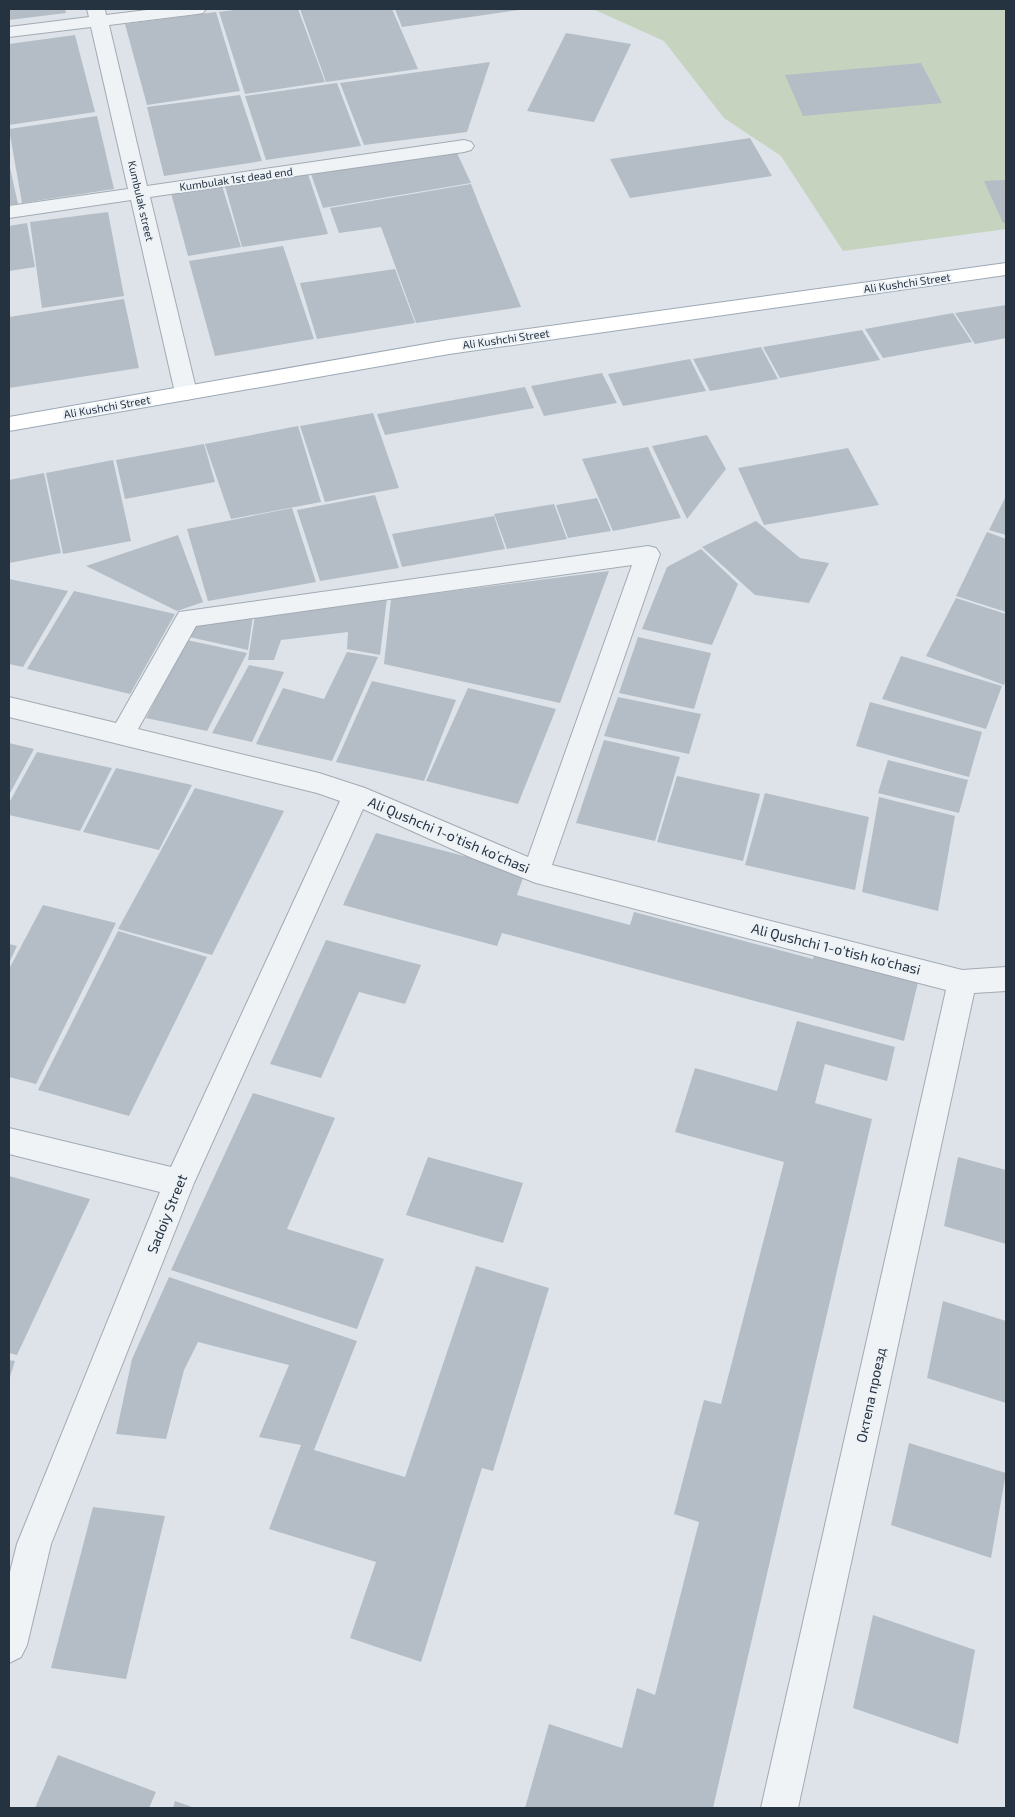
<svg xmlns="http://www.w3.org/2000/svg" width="1015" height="1817" font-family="'Exo 2',sans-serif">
<rect width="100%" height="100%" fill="#dde3e9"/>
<polygon fill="#c6d3be" points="593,9 1006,9 1006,229 843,251 781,156 724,118 664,41"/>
<g fill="#b4bdc6">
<polygon points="9,9 65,9 66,13 9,20"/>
<polygon points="241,9 298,9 325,82 245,94 219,12"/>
<polygon points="300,9 392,9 418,69 326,82"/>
<polygon points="395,9 519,9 519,10 402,27"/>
<polygon points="216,12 240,91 147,105 125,24"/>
<polygon points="566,33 631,44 594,122 527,111"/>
<polygon points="75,35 95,112 9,125 9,44"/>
<polygon points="490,62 467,132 364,145 340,83"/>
<polygon points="921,63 942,103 803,116 785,75"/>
<polygon points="337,83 361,146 266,160 245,96"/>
<polygon points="240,95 262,161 164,176 147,107"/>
<polygon points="97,116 114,189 22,203 9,129"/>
<polygon points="750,138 772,176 630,198 610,159"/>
<polygon points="456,151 471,183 323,208 311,174"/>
<polygon points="9,163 18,204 9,205"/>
<polygon points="308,174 328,234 242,247 225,186"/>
<polygon points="1006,180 1006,223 1003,223 984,181"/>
<polygon points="471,184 482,212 439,219 482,212 521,307 416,323 381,227 339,233 330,208"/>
<polygon points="222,186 241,247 188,256 171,193"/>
<polygon points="108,212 124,296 42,308 30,222"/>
<polygon points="27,223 35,267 9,271 9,226"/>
<polygon points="283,246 314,339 215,356 189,261"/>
<polygon points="395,269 415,323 317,339 300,283"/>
<polygon points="124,299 139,368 9,388 9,317"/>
<polygon points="1006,305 1006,338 975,344 955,313"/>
<polygon points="953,313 972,342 883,358 865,329"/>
<polygon points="862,330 880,360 780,378 763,347"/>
<polygon points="761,347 778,379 710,391 693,359"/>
<polygon points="690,359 706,391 623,406 608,374"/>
<polygon points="602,373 617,403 544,416 531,386"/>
<polygon points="525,387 534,408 385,435 377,414"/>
<polygon points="373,413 399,488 325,502 300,426"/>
<polygon points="298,426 321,502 231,519 205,444"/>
<polygon points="707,435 726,469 687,519 652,446"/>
<polygon points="204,444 215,482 125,499 116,460"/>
<polygon points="648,447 681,518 613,531 582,459"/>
<polygon points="848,448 879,505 764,525 738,468"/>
<polygon points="113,460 131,541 63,554 46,473"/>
<polygon points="44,473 61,553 9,563 9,480"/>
<polygon points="375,495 399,568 320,581 297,510"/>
<polygon points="1006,496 1006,535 989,530"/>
<polygon points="597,498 611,531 568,538 556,505"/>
<polygon points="554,504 567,539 507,549 494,514"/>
<polygon points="292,508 316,582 208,601 187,529"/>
<polygon points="494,516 505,549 402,567 392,534"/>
<polygon points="756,521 800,558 829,563 809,603 755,595 702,547"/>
<polygon points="987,532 1006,539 1006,612 956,596"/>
<polygon points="178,535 203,602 177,611 86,566"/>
<polygon points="701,549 738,584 712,645 642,629 667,567"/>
<polygon points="609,571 560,703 384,664 391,599"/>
<polygon points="9,579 68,591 23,667 9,664"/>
<polygon points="74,591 175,614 130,694 27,669"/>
<polygon points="387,598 380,655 347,649 348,632 281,640 274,660 248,660 255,615"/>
<polygon points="956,598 1006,614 1006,679 1004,685 926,656"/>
<polygon points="253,616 248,650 189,637 196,624"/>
<polygon points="638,637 711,653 694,709 619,693"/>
<polygon points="187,640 247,653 207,731 146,718"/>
<polygon points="347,652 378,657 332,761 256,744 283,688 324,699"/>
<polygon points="901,656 1002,686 986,729 882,699"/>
<polygon points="249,665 284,672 252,742 212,733"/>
<polygon points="372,681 456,700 424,781 336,762"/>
<polygon points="468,688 556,709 518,804 426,781"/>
<polygon points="618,697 701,714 689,754 604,736"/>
<polygon points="870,702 982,732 969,777 856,746"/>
<polygon points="604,740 680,757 655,841 576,823"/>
<polygon points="9,743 34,749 9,795"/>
<polygon points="37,752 112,768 80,831 9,815 9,803"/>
<polygon points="888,760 968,780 959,813 878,793"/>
<polygon points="116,768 192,785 159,850 83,832"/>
<polygon points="677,776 760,794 743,861 657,842"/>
<polygon points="195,788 284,811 212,955 118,929"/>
<polygon points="765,793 869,817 855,890 745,865"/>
<polygon points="879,797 955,816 938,911 862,892"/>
<polygon points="376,833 525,872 517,895 630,925 634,912 813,959 815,951 919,978 904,1041 502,933 497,946 343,905"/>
<polygon points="43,905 116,923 36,1084 9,1077 9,969"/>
<polygon points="118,931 207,957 129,1116 38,1090"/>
<polygon points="326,940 421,965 405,1004 359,992 321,1078 270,1064"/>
<polygon points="9,944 17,946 9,963"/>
<polygon points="797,1021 895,1047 887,1081 825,1064 815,1103 872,1119 713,1808 525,1808 549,1724 622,1748 637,1688 655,1695 699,1522 674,1514 704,1400 721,1404 784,1162 675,1132 695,1068 777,1091"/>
<polygon points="253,1093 335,1118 287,1229 384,1259 357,1329 171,1270"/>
<polygon points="428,1157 523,1183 503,1243 406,1215"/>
<polygon points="958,1157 1006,1170 1006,1244 944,1226"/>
<polygon points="9,1176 90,1199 17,1355 9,1353"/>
<polygon points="476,1266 549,1288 493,1471 482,1468 421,1662 350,1638 376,1562 269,1529 301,1445 259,1437 289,1365 198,1342 184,1370 166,1439 116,1434 132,1359 169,1277 357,1341 314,1450 405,1477"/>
<polygon points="943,1301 1006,1321 1006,1403 927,1378"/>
<polygon points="9,1360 15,1361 9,1380"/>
<polygon points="909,1443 1006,1473 991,1558 891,1525"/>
<polygon points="93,1507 165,1516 126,1679 51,1668"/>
<polygon points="873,1615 975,1650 958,1744 853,1708"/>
<polygon points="58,1755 156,1792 149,1808 35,1808"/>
<polygon points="175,1801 195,1808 173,1808"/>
</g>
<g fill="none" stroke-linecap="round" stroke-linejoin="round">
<g stroke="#a2aab3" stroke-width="2">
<g id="minor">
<polygon points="87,9 105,9 106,15 155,9 206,9 203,13 197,14 109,25 147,186 464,140 471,142 474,146 471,150 464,152 150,197 197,393 194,398 186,400 178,398 175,393 131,200 9,218 9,206 128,189 91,27 9,37 9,27 89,17"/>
<path d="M648 546 656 548 660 554 552 865 962 970 1006 967V991L974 993 798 1808H761L946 990 536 883 472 858 363 809 194 1183 51 1544 27 1645 21 1657 9 1663V1576L17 1544 160 1192 9 1154V1128L171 1167 340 801 317 793 9 717V697L116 723 179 612ZM632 565 528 857 365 788 319 773 138 729 196 626Z"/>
</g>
</g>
<g stroke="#9ca9b5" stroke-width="2">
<polygon id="major" points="1006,263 1006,275 449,354 9,431 9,417 449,340"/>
</g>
<use href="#minor" fill="#f0f3f6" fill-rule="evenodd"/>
<use href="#major" fill="#fff" fill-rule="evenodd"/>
</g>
<g text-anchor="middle" stroke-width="4" stroke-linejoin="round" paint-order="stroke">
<g font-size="11" fill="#253240" stroke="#edf2f6">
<text transform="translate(236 179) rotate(-8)" y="4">Kumbulak 1st dead end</text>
<text transform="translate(141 201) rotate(77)" y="4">Kumbulak street</text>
<text transform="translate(907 283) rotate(-8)" y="4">Ali Kushchi Street</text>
<text transform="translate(506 339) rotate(-8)" y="4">Ali Kushchi Street</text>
<text transform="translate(107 407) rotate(-10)" y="4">Ali Kushchi Street</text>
</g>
<g font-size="14" fill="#253240" stroke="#edf2f6">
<text transform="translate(449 835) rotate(23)" y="5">Ali Qushchi 1-o'tish ko'chasi</text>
<text transform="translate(836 949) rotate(14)" y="5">Ali Qushchi 1-o'tish ko'chasi</text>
<text transform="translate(167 1214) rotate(-68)" y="5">Sadoiy Street</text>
<text transform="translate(871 1395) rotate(-78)" y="5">Октепа проезд</text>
</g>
</g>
<rect width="1015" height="1817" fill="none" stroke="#253240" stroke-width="20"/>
</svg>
